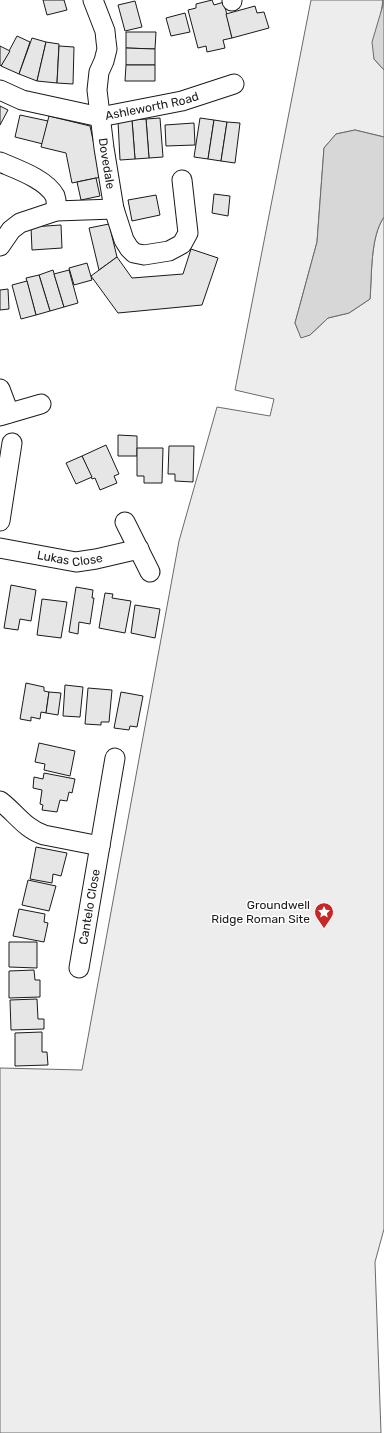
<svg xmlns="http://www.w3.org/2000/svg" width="384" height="1433" font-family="Rubik,sans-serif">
<rect width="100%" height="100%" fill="#fff"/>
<path fill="#ededed" stroke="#6a6a6a" d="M311 0H383L374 59 384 70V137L355 130 336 134 324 148 317 242 295 323 301 337 310 335 328 318 349 313 370 299C372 275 370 237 384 217V1229L375 1262 381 1433H0V1068L82 1070 179 541 217 407 270 416 274 399 235 390Z"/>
<g fill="#d7d7d7" stroke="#6a6a6a">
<polygon points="383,0 384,0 384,70 374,59 372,42 383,5"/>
<path d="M355 130 384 137V217C370 237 372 275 370 299L349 313 328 318 310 335 301 338 295 323 317 242 324 148 336 134Z"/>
</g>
<g fill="#e6e6e6" stroke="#1a1a1a">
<polygon points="43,0 64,0 67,10 47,15"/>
<polygon points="212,0 214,5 224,2 232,38 223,40 225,48 207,52 206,46 198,48 188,10 196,8 196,4"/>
<polygon points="135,1 142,27 125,31 118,5"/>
<polygon points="255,6 257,13 264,12 269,28 232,38 226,14"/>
<polygon points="185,13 190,32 171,36 166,18"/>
<polygon points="126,32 156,32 155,49 126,48"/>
<polygon points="17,36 30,42 19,74 1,66"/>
<polygon points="32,38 46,42 37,81 19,74"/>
<polygon points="46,42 59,44 57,83 37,81"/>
<polygon points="0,46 10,51 1,66 0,65"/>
<polygon points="59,46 74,47 73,84 57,83"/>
<polygon points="126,48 155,49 155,65 126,65"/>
<polygon points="126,65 155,65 155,81 125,81"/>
<polygon points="0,106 8,110 0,125"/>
<polygon points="20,115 48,121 43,144 15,137"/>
<polygon points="49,116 90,126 101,177 72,183 66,153 41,147"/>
<polygon points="160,118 163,157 149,158 146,119"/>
<polygon points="200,118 214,120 208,159 194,157"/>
<polygon points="146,119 149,158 135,159 132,120"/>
<polygon points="132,120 135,159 120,160 118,121"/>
<polygon points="214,120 227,122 221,161 208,159"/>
<polygon points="227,122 240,123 235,163 221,161"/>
<polygon points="194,123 195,145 166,146 165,125"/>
<polygon points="96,178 100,196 81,200 77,182"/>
<polygon points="214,194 230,196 228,216 212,213"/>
<polygon points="156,195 160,215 132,221 128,200"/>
<polygon points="109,224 117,257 99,270 89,228"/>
<polygon points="61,225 62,248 32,250 31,227"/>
<polygon points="191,249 218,258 202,305 118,313 91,276 117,257 132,278 183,274"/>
<polygon points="87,263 92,280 74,285 69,268"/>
<polygon points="53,270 64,307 50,311 39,275"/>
<polygon points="69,270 78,303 64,307 54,274"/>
<polygon points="39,275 50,311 36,315 26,278"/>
<polygon points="27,281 36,315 21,319 12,285"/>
<polygon points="8,289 9,309 0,310 0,290"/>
<polygon points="118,435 137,436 137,456 118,456"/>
<polygon points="106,445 119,474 114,476 117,483 100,490 95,478 92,479 82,456"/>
<polygon points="169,446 194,446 193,482 175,481 175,474 168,474"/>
<polygon points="137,448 163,448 162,483 144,483 144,476 137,476"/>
<polygon points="82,456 92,477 76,484 66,463"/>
<polygon points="11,585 36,590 31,621 20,619 18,630 4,628"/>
<polygon points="76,587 93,590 92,598 94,598 90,624 79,622 78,634 69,632"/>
<polygon points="105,593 113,594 112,598 131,601 125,633 99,628"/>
<polygon points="42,599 67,602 61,638 37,635"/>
<polygon points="135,605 160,609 155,638 131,633"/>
<polygon points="26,683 44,687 44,691 49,692 46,713 41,712 40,719 31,717 31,721 20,719"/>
<polygon points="65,685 83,687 80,717 63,716"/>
<polygon points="88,688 112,690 109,722 101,722 101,725 85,724"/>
<polygon points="49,692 61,693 58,715 46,713"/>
<polygon points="121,692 143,696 137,727 130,726 129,730 114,728"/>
<polygon points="39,743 75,751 70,776 44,770 45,764 35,762"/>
<polygon points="44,773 75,779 72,793 69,792 67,801 60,800 57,812 42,810 43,805 40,804 42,790 33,788 34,777 43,779"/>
<polygon points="36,847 67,853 61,876 53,874 52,883 30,879"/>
<polygon points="28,880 56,886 49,911 22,905"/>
<polygon points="19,909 45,914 44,922 48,923 44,942 13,936"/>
<polygon points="9,942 37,942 37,968 9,967"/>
<polygon points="34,970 35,980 40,980 40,997 9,998 9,971"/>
<polygon points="37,999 38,1019 44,1019 44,1029 11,1030 10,1000"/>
<polygon points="42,1032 42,1052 47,1052 48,1065 15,1066 15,1033"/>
</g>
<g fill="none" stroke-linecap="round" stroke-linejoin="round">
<g stroke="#1a1a1a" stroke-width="21">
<g id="street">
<path id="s1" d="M93 0 105 31 106 41 107 49 104 61 99 72 97 90 104 148 114 209 124 240 129 248 134 253 144 255 169 251 182 244 188 233 182 180"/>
<polyline points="232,0 232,1"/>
<path id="s2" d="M0 90 22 100 100 117 182 101 234 84"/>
<path d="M0 162C16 169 46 179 55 196 57 201 56 206 56 211"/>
<polyline points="0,246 11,230 20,223 56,211 114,209"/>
<polyline points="0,389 9,413"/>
<polyline points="0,416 41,404"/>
<polyline points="0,521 12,443"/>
<polyline points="125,522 150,572"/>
<path id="s3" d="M0 548 76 562 96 559 139 549"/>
<path d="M0 801C16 813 24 828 44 835L100 846"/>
<path id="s4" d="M79 968 115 758"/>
</g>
</g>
<use href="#street" stroke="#fff" stroke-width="19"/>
</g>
<defs>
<g id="sight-pin" transform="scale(1)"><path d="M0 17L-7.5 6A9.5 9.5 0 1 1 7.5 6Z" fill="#c62828" stroke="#fff"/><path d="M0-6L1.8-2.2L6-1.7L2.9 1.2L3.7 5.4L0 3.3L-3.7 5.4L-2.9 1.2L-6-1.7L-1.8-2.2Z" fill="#fff"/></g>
</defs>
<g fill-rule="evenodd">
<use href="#sight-pin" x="324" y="912"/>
</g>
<g text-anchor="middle" stroke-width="3" stroke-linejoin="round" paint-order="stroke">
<g font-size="12" fill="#1a1a1a" stroke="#fff">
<text dy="4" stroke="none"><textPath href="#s2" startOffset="157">Ashleworth Road</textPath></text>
<text dy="4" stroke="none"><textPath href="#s1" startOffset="168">Dovedale</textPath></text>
<text dy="4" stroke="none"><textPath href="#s3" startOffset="71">Lukas Close</textPath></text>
<text dy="4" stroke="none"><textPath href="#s4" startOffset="62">Cantelo Close</textPath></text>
</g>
<g font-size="12" fill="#1a1a1a" stroke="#fff" text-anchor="end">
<text x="310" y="909">Groundwell<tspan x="310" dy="14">Ridge Roman Site</tspan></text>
</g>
</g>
</svg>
